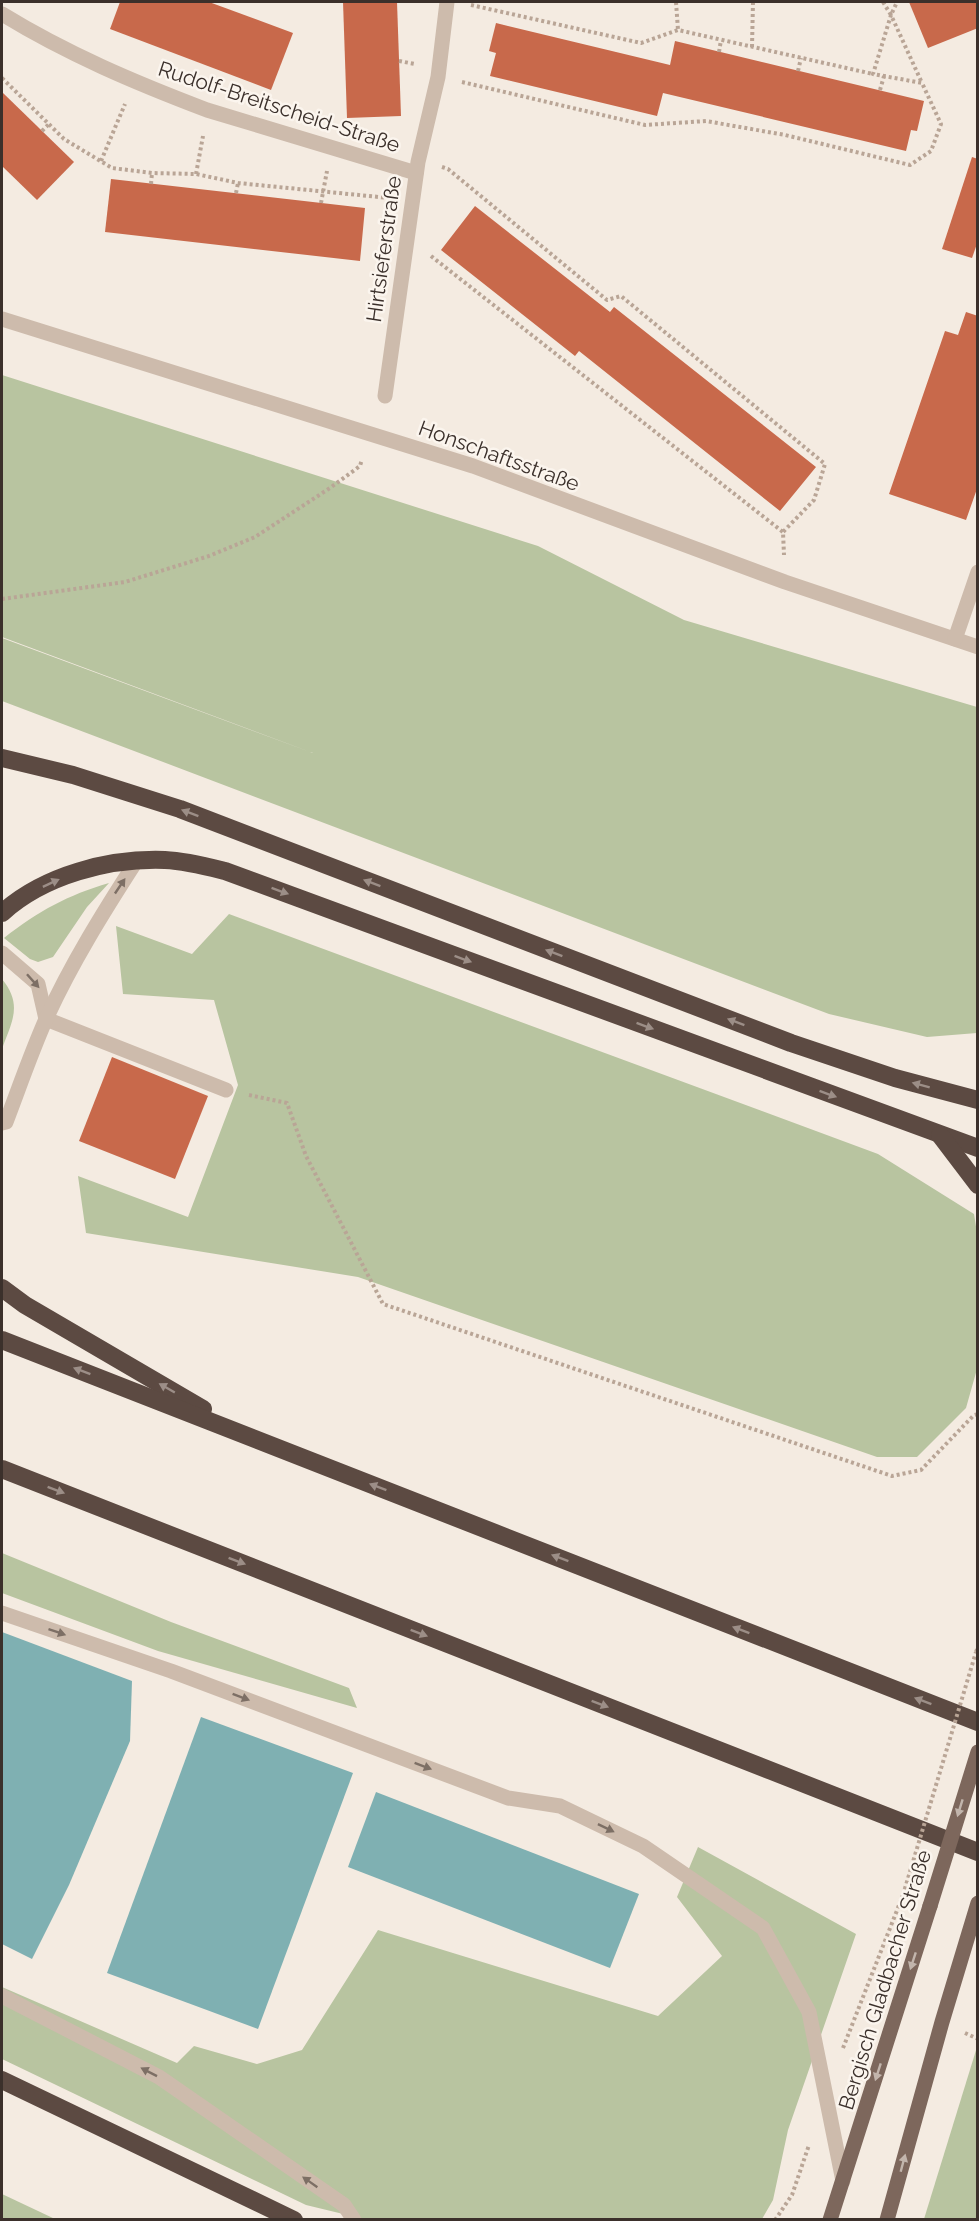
<svg xmlns="http://www.w3.org/2000/svg" width="979" height="2221" font-family="Raleway,sans-serif">
<rect width="100%" height="100%" fill="#f4ebe1"/>
<g fill="#b8c4a0">
<polygon points="2,375 538,546 684,620 977,707 977,1033 927,1037 829,1014 2,701 2,638 313,753 2,637"/>
<path d="M109 883 87 907 53 957 38 962 30 959 4 938C38 911 68 895 109 883Z"/>
<polygon points="229,914 878,1154 974,1214 978,1239 977,1369 966,1408 917,1457 877,1457 358,1277 86,1233 78,1176 188,1217 238,1085 214,1000 123,994 116,926 192,954"/>
<path d="M2 979C23 1005 12 1021 2 1049Z"/>
<polygon points="2,1553 171,1622 349,1688 357,1708 158,1651 2,1593"/>
<polygon points="698,1847 856,1934 788,2130 773,2200 762,2219 368,2220 306,2205 2,2059 2,1987 177,2063 194,2046 257,2064 302,2050 378,1930 658,2016 722,1956 677,1897"/>
<polygon points="977,2047 977,2219 924,2219"/>
<polygon points="2,2194 55,2219 2,2219"/>
</g>
<g fill="#7fb0b2">
<polygon points="2,1632 132,1681 130,1741 69,1885 32,1959 2,1944"/>
<polygon points="201,1717 353,1773 258,2029 107,1973"/>
<polygon points="376,1792 639,1894 610,1968 348,1867"/>
</g>
<g fill="#c8694b">
<polygon points="120,2 209,2 293,33 271,90 110,29"/>
<polygon points="343,2 397,2 401,116 347,118"/>
<polygon points="909,2 978,2 978,28 928,48"/>
<polygon points="496,23 670,65 675,41 924,101 917,131 911,130 906,151 663,93 657,116 490,76 496,53 489,51"/>
<polygon points="2,92 74,162 37,200 2,166"/>
<polygon points="972,157 978,159 978,241 972,258 942,249"/>
<polygon points="111,179 365,208 360,261 105,232"/>
<polygon points="475,206 610,312 614,307 816,467 780,511 579,351 575,356 441,250"/>
<polygon points="966,312 978,316 978,486 966,520 889,494 945,331 958,335"/>
<polygon points="112,1057 208,1096 175,1179 79,1141"/>
</g>
<g fill="none" stroke-linecap="round" stroke-linejoin="round">
<g stroke="#b9a596" stroke-width="4" stroke-dasharray="3 3" stroke-linecap="butt">
<polyline points="676,2 678,30"/>
<polyline points="883,2 891,15 897,2"/>
<polyline points="471,5 641,43 678,30 873,74"/>
<polyline points="752,47 753,2"/>
<polyline points="719,52 721,40"/>
<polyline points="399,61 415,64"/>
<polyline points="798,71 801,58"/>
<polyline points="2,78 64,139 112,168 152,173 196,174 238,183 389,198"/>
<polyline points="462,82 645,125 706,121 785,135 910,165 931,151 941,124 922,83 873,74 891,15 922,83"/>
<polyline points="880,90 884,76"/>
<polyline points="42,131 49,124"/>
<polyline points="101,161 125,104"/>
<polyline points="442,167 448,169 607,300 621,296 825,464 814,500 783,532"/>
<polyline points="196,174 203,136"/>
<polyline points="151,184 152,173"/>
<polyline points="236,193 238,183"/>
<polyline points="321,203 327,171"/>
<polyline points="431,256 783,532 784,555"/>
<polyline points="2,599 125,582 209,556 255,537 330,488 360,466 362,459"/>
<polyline points="249,1095 287,1103 306,1156 383,1304 892,1476 921,1470 974,1415 978,1414"/>
<polyline points="976,1652 978,1647"/>
<polyline points="965,2033 978,2039"/>
<polyline points="843,2048 903,1895"/>
<polyline points="775,2220 792,2195 809,2145"/>
</g>
<g stroke="#cdbbac" stroke-width="15">
<path d="M2 14C67 54 136 83 207 110L416 173"/>
<polyline points="2,319 473,466 785,582 978,647"/>
<polyline points="385,396 418,162 438,77 447,2"/>
<polyline points="955,639 978,572"/>
<polyline points="2,953 38,984 46,1019 226,1090"/>
<path d="M2 1123 6 1122C19 1088 31 1053 46 1019 71 964 104 911 137 860"/>
<polyline points="2,1613 171,1671 508,1798 560,1806 643,1846 763,1928 809,2012 843,2181"/>
<polyline points="2,1996 159,2077 344,2205 354,2220"/>
</g>
<g stroke="#7d675c" stroke-width="15">
<polyline points="830,2220 930,1906"/>
<polyline points="887,2220 942,2022 978,1903"/>
</g>
<g stroke="#5c4a42" stroke-width="18">
<polyline points="2,758 73,775 180,809 791,1043 895,1078 978,1100"/>
<path d="M2 913C44 875 109 858 165 860 186 861 205 866 225 871L978 1148"/>
<polyline points="940,1135 978,1185"/>
<polyline points="2,1288 25,1305 203,1409"/>
<polyline points="2,1340 978,1722"/>
<polyline points="2,1469 978,1852"/>
<polyline points="2,2080 294,2220"/>
</g>
<polyline stroke="#b9a596" stroke-width="4" stroke-dasharray="3 3" stroke-linecap="butt" points="903,1895 976,1652"/>
<polyline stroke="#7d675c" stroke-width="15" points="930,1906 978,1752"/>
</g>
<defs><path id="oneway-solid" d="M-6-.8H1V-3.2L6.5 0L1 3.2V.8H-6Z" transform="scale(1.5)"/></defs>
<g fill="#9c8e87">
<use href="#oneway-solid" transform="translate(190 813) rotate(-159)"/>
<use href="#oneway-solid" transform="translate(51 883) rotate(-25)"/>
<use href="#oneway-solid" transform="translate(372 883) rotate(-159)"/>
<use href="#oneway-solid" transform="translate(280 891) rotate(20)"/>
<use href="#oneway-solid" transform="translate(554 953) rotate(-159)"/>
<use href="#oneway-solid" transform="translate(463 959) rotate(20)"/>
<use href="#oneway-solid" transform="translate(736 1022) rotate(-159)"/>
<use href="#oneway-solid" transform="translate(645 1026) rotate(20)"/>
<use href="#oneway-solid" transform="translate(921 1085) rotate(-165)"/>
<use href="#oneway-solid" transform="translate(828 1094) rotate(20)"/>
<use href="#oneway-solid" transform="translate(82 1371) rotate(-159)"/>
<use href="#oneway-solid" transform="translate(167 1388) rotate(-150)"/>
<use href="#oneway-solid" transform="translate(378 1487) rotate(-159)"/>
<use href="#oneway-solid" transform="translate(56 1490) rotate(21)"/>
<use href="#oneway-solid" transform="translate(560 1558) rotate(-159)"/>
<use href="#oneway-solid" transform="translate(237 1561) rotate(21)"/>
<use href="#oneway-solid" transform="translate(741 1630) rotate(-159)"/>
<use href="#oneway-solid" transform="translate(419 1633) rotate(21)"/>
<use href="#oneway-solid" transform="translate(923 1701) rotate(-159)"/>
<use href="#oneway-solid" transform="translate(600 1704) rotate(21)"/>
</g>
<g fill="#7d6f65">
<use href="#oneway-solid" transform="translate(120 886) rotate(-56)"/>
<use href="#oneway-solid" transform="translate(33 981) rotate(48)"/>
<use href="#oneway-solid" transform="translate(57 1632) rotate(19)"/>
<use href="#oneway-solid" transform="translate(241 1697) rotate(21)"/>
<use href="#oneway-solid" transform="translate(423 1766) rotate(21)"/>
<use href="#oneway-solid" transform="translate(606 1828) rotate(26)"/>
<use href="#oneway-solid" transform="translate(149 2072) rotate(-153)"/>
<use href="#oneway-solid" transform="translate(310 2182) rotate(-145)"/>
</g>
<g fill="#c2b5ac">
<use href="#oneway-solid" transform="translate(960 1808) rotate(107)"/>
<use href="#oneway-solid" transform="translate(913 1961) rotate(108)"/>
<use href="#oneway-solid" transform="translate(878 2072) rotate(108)"/>
<use href="#oneway-solid" transform="translate(903 2163) rotate(-75)"/>
</g>
<g text-anchor="middle" stroke-width="5" stroke-linejoin="round" paint-order="stroke">
<g font-size="21" fill="#3b302b" stroke="#fbf5ee">
<text transform="translate(279 107) rotate(18)" y="7">Rudolf-Breitscheid-Straße</text>
<text transform="translate(384 249) rotate(-82)" y="7">Hirtsieferstraße</text>
<text transform="translate(499 456) rotate(20)" y="7">Honschaftsstraße</text>
<text transform="translate(885 1980) rotate(-73)" y="7">Bergisch Gladbacher Straße</text>
</g>
</g>
<rect width="979" height="2221" fill="none" stroke="#3b302b" stroke-width="6"/>
</svg>
